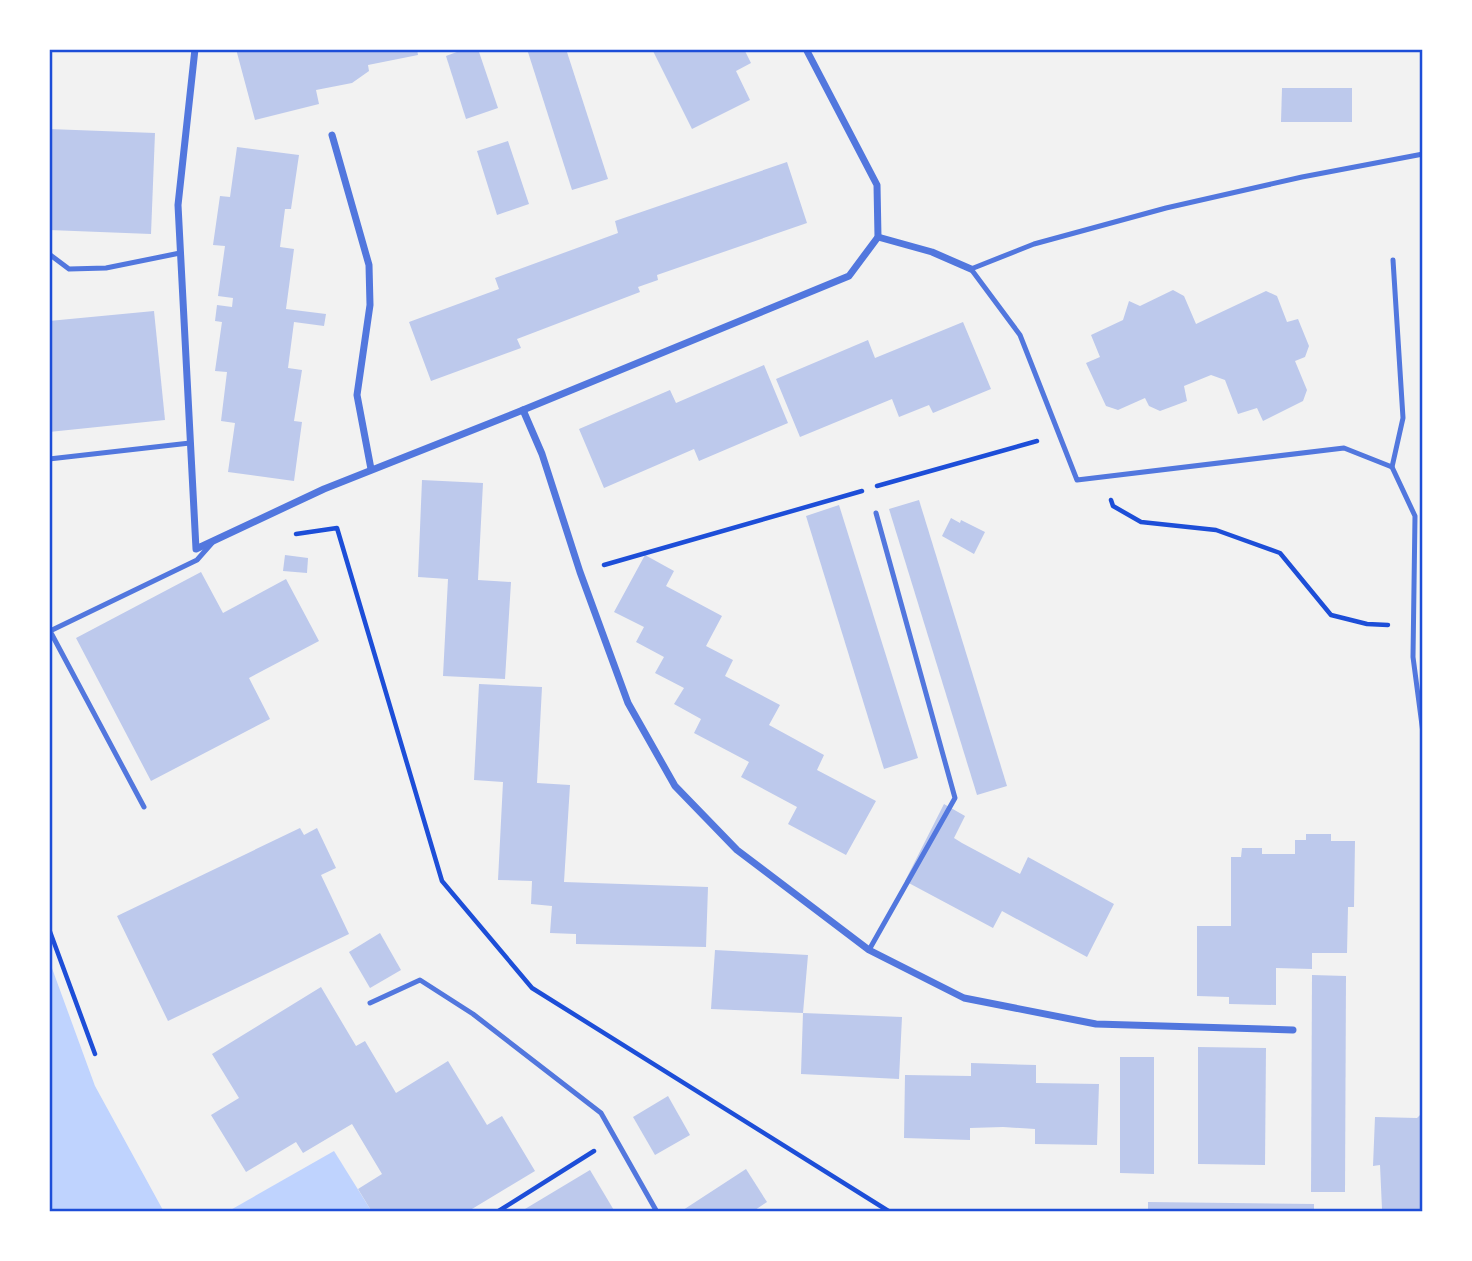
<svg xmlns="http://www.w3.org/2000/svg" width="1472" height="1261" font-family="'PT Sans Narrow',sans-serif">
<rect width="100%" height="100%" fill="#f2f2f2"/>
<g fill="#bfd3fe">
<polygon points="49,960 95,1086 164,1212 49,1212"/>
<polygon points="334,1151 372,1212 227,1212"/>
</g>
<g fill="#bdc9ec">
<polygon points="236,49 417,49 418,55 368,65 369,71 352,83 316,90 319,104 255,120"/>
<polygon points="465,49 478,49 498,108 466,119 446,56"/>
<polygon points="527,49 566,49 608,179 572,190"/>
<polygon points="652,49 744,49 751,63 736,71 750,100 692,129"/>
<polygon points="1282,88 1352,88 1352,122 1281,122"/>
<polygon points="49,129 155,133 151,234 49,230"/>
<polygon points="508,141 529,204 497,215 477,151"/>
<polygon points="237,147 299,155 291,209 285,209 280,247 294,249 286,309 326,314 324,326 294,322 288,368 302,370 294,421 302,422 294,481 228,472 235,423 221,421 227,372 215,371 222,322 215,321 217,305 232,307 233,298 218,296 225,246 213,245 220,196 230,197"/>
<polygon points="787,162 807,223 657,275 658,280 638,287 640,292 517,339 521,348 431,381 409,322 499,289 495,278 618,233 615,221"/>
<polygon points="1173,290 1184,296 1196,324 1266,291 1277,296 1287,322 1298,319 1309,346 1305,357 1295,361 1307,390 1303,401 1263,421 1257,408 1238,414 1225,380 1211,375 1184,386 1187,401 1160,411 1149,406 1145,398 1118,410 1106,406 1086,363 1100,357 1091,335 1123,320 1129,301 1140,306"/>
<polygon points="154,311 165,420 49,432 49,321"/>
<polygon points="963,322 991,389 933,413 929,405 899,417 892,399 800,437 776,379 868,340 875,358"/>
<polygon points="764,365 788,423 699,461 694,449 604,488 579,429 670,390 676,403"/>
<polygon points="422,480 483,483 478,580 511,582 505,679 443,676 448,579 418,577"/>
<polygon points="919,500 1007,786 977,795 889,509"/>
<polygon points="839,505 918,758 884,769 806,516"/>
<polygon points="951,518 960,523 961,520 985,532 974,554 942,536"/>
<polygon points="285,555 308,558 307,573 283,571"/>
<polygon points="645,555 674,571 666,586 722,616 706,646 733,660 725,676 780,705 769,725 824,755 817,770 876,801 846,855 788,824 797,807 741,777 749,762 694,733 701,719 674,704 684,688 655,673 664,657 636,642 644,627 614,612"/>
<polygon points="201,572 223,613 286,579 319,641 249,678 270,719 151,781 76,638"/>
<polygon points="479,684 542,687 537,783 570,785 564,882 708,887 706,947 576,944 576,934 550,933 552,906 531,904 532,881 498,880 503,782 474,780"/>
<polygon points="944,804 965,816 954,838 962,843 1020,874 1028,857 1114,904 1087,957 1002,911 993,928 905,881"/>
<polygon points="300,828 304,835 317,828 336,868 321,875 349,934 168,1021 117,916"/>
<polygon points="1306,834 1331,834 1331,841 1355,841 1354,907 1348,907 1347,953 1312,953 1312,969 1276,968 1276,1005 1229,1004 1229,997 1197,996 1197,926 1231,926 1231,857 1241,857 1242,848 1262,848 1262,854 1295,854 1295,840 1306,840"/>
<polygon points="380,933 401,970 370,988 349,952"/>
<polygon points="715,950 808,955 803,1013 902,1017 899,1079 801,1074 803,1013 711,1009"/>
<polygon points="1312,975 1346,976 1345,1192 1311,1192"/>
<polygon points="321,987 356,1046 365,1041 396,1093 448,1061 487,1125 502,1116 535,1171 467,1212 372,1212 358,1189 382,1174 352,1124 303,1153 296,1142 246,1172 211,1115 239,1098 212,1054"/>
<polygon points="1198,1047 1266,1048 1265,1165 1198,1164"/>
<polygon points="1120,1057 1154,1057 1154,1174 1120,1173"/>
<polygon points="971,1063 1036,1065 1036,1083 1099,1084 1097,1145 1035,1144 1035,1129 1003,1127 970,1128 970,1140 904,1138 905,1075 971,1076"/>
<polygon points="668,1096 690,1135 655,1155 633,1117"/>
<polygon points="1423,1112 1423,1211 1382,1209 1380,1165 1373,1166 1375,1117 1417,1118"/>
<polygon points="746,1169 767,1202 752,1212 680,1212"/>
<polygon points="590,1170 615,1212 520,1212"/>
<polygon points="1148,1202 1314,1204 1314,1212 1148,1212"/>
</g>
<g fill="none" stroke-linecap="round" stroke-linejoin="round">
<g stroke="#1d4ed8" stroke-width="4.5">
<polyline points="877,486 1037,441"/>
<polyline points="1111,500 1113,506 1141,522 1216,530 1280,553 1331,615 1367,624 1388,625"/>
<polyline points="296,534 337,528 442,881 532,988 890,1212"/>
<polyline points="604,565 862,491"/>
<polyline points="49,929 95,1054"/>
<polyline points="497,1212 594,1151"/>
</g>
<g stroke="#5277de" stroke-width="5">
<polyline points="1423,154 1302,177 1166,208 1034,244 971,269 1020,335 1077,480 1344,448 1392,467 1415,516 1413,657 1423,733"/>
<polyline points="49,254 69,269 106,268 180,253"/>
<polyline points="49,459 190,443"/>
<polyline points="1392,467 1403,418 1393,260"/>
<polyline points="144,807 50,631 197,560 212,543"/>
<polyline points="869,950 955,798 876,513"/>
<polyline points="370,1003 420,980 473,1014 601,1113 657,1212"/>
</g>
<g stroke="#5277de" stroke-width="7">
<polyline points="195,49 178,205 196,549 324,489 523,410 849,276 878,237 877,185 806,49"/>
<polyline points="332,135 369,265 370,305 357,395 371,469"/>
<polyline points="878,237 932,252 971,269"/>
<polyline points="523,410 542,454 580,572 628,703 675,786 737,850 869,950 964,998 1096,1024 1293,1030"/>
</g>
</g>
<rect width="1472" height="1261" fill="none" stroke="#ffffff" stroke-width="102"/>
<rect x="51" y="51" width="1370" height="1159" fill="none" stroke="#1d4ed8" stroke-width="2.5"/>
</svg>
